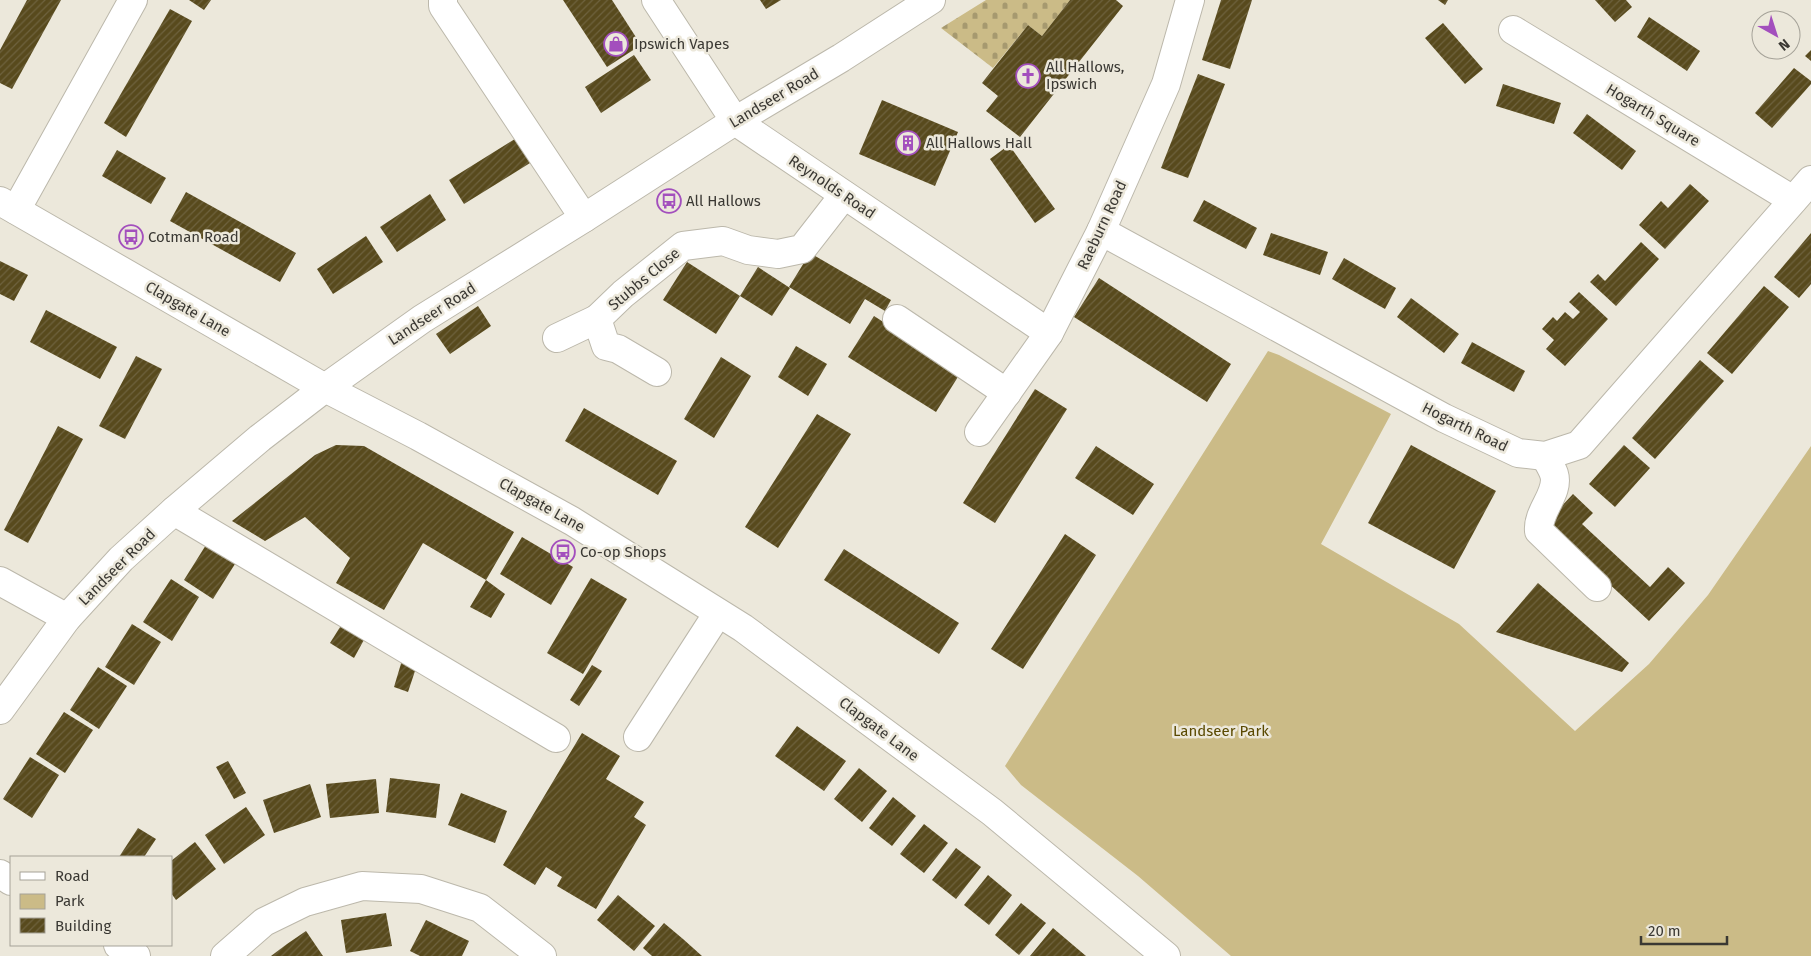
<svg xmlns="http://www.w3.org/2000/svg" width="1811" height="956" font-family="'Fira Sans',sans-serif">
<defs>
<pattern id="cemetery-stones" width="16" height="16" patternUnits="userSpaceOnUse" patternTransform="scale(1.25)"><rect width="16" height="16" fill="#cbbb87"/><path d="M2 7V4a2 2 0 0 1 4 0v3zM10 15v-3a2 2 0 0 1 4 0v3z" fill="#a6996f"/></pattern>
<pattern id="building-hatch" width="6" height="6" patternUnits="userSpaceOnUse" patternTransform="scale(1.25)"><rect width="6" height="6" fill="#584a1d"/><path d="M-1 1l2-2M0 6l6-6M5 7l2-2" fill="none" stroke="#6e623e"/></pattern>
</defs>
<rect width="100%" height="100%" fill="#ece8db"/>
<polygon fill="#cbbb87" points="1268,351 1279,355 1391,414 1321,544 1459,624 1575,731 1649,664 1708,595 1811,446 1811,956 1231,956 1138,876 1021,785 1005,766"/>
<polygon fill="url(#cemetery-stones)" points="986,0 1070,0 1042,36 1028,25 993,68 941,28"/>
<g fill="url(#building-hatch)">
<polygon points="27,0 61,0 12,89 0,83 0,50"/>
<polygon points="189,0 211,0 204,10"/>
<polygon points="563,0 612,0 641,45 607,67"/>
<polygon points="760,0 781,0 766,9"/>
<polygon points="1070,0 1116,0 1123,6 1020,137 986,111 998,96 982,83 1028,25 1042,36"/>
<polygon points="1221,0 1252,0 1230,69 1202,60"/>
<polygon points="1438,0 1448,0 1445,5"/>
<polygon points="1595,0 1626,0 1632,7 1615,22"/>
<polygon points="170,9 192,21 126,137 104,123"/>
<polygon points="1649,17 1700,51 1687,71 1637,37"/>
<polygon points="1443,23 1483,69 1465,84 1425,38"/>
<polygon points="1811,50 1811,61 1805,56"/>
<polygon points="634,55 651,80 601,113 585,87"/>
<polygon points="1794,68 1811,81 1811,84 1772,128 1755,113"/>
<polygon points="1198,74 1225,84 1188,178 1161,168"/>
<polygon points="1503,84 1561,103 1554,124 1496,106"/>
<polygon points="882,100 958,132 935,186 859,154"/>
<polygon points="1587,114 1636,151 1622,170 1573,133"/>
<polygon points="523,134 538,158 464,204 449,180"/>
<polygon points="1009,145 1055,209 1035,223 990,159"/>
<polygon points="117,150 166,178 151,204 102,176"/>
<polygon points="1690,184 1709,201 1665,249 1639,225 1661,201 1668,208"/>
<polygon points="186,192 296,253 280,282 170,221"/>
<polygon points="430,194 446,220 397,252 380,227"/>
<polygon points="1204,200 1257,228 1246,249 1193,221"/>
<polygon points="1271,233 1328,252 1320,275 1263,255"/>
<polygon points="1811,233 1811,284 1799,298 1774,277"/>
<polygon points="366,236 383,262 333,294 317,269"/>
<polygon points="1641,242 1659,259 1616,306 1590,282 1598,274 1605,281"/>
<polygon points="810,253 891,300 885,311 865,299 850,324 789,287"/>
<polygon points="1344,258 1396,288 1385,309 1332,279"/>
<polygon points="0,261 28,275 14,301 0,294"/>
<polygon points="687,262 740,296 716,334 663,300"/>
<polygon points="758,267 790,288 772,316 740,296"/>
<polygon points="1099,278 1231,364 1207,402 1074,317"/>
<polygon points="1764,286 1789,307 1732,374 1707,353"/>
<polygon points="1579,292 1608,319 1565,366 1546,349 1554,340 1542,329 1553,317 1557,321 1565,312 1573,319 1580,312 1569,302"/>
<polygon points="1411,298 1459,334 1444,353 1397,317"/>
<polygon points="478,306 491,326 450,354 436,334"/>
<polygon points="46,310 117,347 100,379 30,342"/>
<polygon points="874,316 961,372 936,412 848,357"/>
<polygon points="1472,342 1525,371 1514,392 1461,363"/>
<polygon points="796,346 827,364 808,396 778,377"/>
<polygon points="136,356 162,369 125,439 99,426"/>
<polygon points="721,357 751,376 714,438 684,419"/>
<polygon points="1700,360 1724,381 1655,459 1632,438"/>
<polygon points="1035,389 1067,409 995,523 963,503"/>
<polygon points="584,408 677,461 658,495 565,441"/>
<polygon points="817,414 851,434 778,548 745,527"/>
<polygon points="58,426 83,439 28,543 4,530"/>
<polygon points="336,445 364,446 514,532 486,580 505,594 491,618 470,607 486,580 423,543 384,610 336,583 350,558 305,517 265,541 232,521 315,455"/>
<polygon points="1411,445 1496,491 1454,569 1368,523"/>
<polygon points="1624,445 1650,468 1615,507 1589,484"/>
<polygon points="1096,446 1154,484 1133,515 1075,478"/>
<polygon points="1573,494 1593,513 1582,524 1650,587 1668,567 1685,583 1649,621 1545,524"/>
<polygon points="1065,534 1096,555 1023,669 991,649"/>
<polygon points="211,537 240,556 213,599 184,580"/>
<polygon points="522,537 573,567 551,605 500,574"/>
<polygon points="844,549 959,623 939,654 824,580"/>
<polygon points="591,578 627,599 583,674 547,653"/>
<polygon points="171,579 199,597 172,641 143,622"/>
<polygon points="1538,583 1629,663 1622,672 1496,632"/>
<polygon points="132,624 161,642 134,685 105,667"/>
<polygon points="342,624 365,638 354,658 330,643"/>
<polygon points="403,657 418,662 408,692 394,687"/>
<polygon points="592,665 602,671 579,706 570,700"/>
<polygon points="98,667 127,686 99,729 70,710"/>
<polygon points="64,712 93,730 65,773 36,754"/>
<polygon points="797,726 846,761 824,791 775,756"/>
<polygon points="582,733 620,756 606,779 644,802 634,817 646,825 596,909 557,886 562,877 546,867 535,885 503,865"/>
<polygon points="30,757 59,775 32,818 3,799"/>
<polygon points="228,761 246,793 234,799 216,767"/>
<polygon points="859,768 887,791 862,822 834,799"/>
<polygon points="390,778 440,784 436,818 386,812"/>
<polygon points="376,779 379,813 330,818 326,784"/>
<polygon points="310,784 321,817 274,833 263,800"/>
<polygon points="461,793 507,811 495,843 448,825"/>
<polygon points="893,797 916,816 892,846 869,828"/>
<polygon points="246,807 265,835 224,864 205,835"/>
<polygon points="924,824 948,843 924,873 900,854"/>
<polygon points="138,828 156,839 144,857 119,857"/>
<polygon points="195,842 216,869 176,900 171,893 171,861"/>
<polygon points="956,848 981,867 956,899 932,880"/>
<polygon points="988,875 1012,895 989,925 964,905"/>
<polygon points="618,895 655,926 634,951 597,920"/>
<polygon points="1021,903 1046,923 1019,955 995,935"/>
<polygon points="386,913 392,946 346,953 341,920"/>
<polygon points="426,920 469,941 462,956 420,956 410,951"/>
<polygon points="664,923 683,939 702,956 652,956 643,948"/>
<polygon points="1053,928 1073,945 1086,956 1030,956"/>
<polygon points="306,931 323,956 271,956 287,944"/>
</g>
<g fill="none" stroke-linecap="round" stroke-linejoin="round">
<g stroke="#bcb8ab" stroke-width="30">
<g id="minor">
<polyline points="443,0 443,6 584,218"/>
<polyline points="656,0 735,121 1049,333"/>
<polyline points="1513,30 1793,200"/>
<polyline points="0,201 325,388 418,436 572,521 743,628 992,812 1166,956"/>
<polyline points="16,210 133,0"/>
<polyline points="1101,231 1444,418 1518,453 1545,456 1579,445 1811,180"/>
<polyline points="897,319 1007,393"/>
<polyline points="557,338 597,319"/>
<polyline points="657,372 618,349 606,346 597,319 623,294 683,246 723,241 748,250 778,254 802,249 844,195"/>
<polyline points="979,432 1049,333 1101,231 1166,84 1190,0"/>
<path d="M1545 456C1548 462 1552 468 1554 474 1560 493 1537 511 1539 531L1597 587"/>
<polyline points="174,511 556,738"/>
<polyline points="0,581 67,618"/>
<polyline points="0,710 67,618 121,559 174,511 260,438 325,388 422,319 584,218 735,121 841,58 931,0"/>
<polyline points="638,737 718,613"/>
<polyline points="0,874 11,881"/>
<polyline points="118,945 136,956"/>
<polyline points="225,956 264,922 305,902 362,886 421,889 480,908 542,956"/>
</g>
</g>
<use href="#minor" stroke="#fff" stroke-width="28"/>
</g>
<defs>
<g id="shop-ring" transform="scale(1.25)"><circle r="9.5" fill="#ece8db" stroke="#a34fbd" stroke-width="1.5"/><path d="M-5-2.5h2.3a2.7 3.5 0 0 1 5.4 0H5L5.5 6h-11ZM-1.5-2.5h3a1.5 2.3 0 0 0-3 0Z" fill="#a34fbd"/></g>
<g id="church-ring" transform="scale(1.25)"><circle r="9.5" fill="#ece8db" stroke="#a34fbd" stroke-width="1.5"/><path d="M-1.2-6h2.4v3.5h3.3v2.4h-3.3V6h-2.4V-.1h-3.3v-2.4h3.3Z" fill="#a34fbd"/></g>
<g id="building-ring" transform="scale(1.25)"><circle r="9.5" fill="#ece8db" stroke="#a34fbd" stroke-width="1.5"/><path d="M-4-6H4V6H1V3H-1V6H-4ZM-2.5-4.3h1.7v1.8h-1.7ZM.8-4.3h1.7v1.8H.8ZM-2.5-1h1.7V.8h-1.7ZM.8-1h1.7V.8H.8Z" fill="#a34fbd"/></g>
<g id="bus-ring" transform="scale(1.25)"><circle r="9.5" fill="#ece8db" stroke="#a34fbd" stroke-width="1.5"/><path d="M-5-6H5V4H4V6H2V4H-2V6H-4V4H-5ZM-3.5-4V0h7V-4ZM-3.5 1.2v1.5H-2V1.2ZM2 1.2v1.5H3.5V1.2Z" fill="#a34fbd"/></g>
</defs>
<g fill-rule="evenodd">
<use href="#shop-ring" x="616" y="44"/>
<use href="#church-ring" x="1028" y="76"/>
<use href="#building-ring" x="908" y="143"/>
<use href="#bus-ring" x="669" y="201"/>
<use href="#bus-ring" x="131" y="237"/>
<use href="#bus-ring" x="563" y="552"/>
</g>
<g text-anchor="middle" stroke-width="5" stroke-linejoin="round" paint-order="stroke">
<g font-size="15" fill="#3a3833" stroke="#ece8db" text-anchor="start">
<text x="634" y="49">Ipswich Vapes</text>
<text x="1046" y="72">All Hallows,<tspan x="1046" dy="17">Ipswich</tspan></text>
<text x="926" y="148">All Hallows Hall</text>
<text x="686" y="206">All Hallows</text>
<text x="148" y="242">Cotman Road</text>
<text x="580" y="557">Co-op Shops</text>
</g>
<g font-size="15" fill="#3a3833" stroke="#ece8db">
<text transform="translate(774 98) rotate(-31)" y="5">Landseer Road</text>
<text transform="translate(1653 115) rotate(31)" y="5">Hogarth Square</text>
<text transform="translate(832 187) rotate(34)" y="5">Reynolds Road</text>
<text transform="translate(1102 225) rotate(-65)" y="5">Raeburn Road</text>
<text transform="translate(644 279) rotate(-40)" y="5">Stubbs Close</text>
<text transform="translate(188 309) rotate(30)" y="5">Clapgate Lane</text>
<text transform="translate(432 314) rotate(-33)" y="5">Landseer Road</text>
<text transform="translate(1465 427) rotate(26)" y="5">Hogarth Road</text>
<text transform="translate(542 505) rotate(29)" y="5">Clapgate Lane</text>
<text transform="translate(117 567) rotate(-45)" y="5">Landseer Road</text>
<text transform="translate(879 729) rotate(37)" y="5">Clapgate Lane</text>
</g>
<g font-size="15" fill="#5a4901" stroke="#ece8db">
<text x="1221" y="736">Landseer Park</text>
</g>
</g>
<rect x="10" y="856" width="162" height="90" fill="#ece8db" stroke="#a5a298"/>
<rect x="20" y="872" width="25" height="8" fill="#ffffff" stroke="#a5a298"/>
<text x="55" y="881" font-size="15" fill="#3a3833">Road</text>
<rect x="20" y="894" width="25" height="15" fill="#cbbb87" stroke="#a5a298"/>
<text x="55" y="906" font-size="15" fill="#3a3833">Park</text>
<rect x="20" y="918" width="25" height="15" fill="url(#building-hatch)" stroke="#a5a298"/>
<text x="55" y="931" font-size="15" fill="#3a3833">Building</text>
<g transform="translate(1776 35) rotate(141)"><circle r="24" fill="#ece8db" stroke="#a5a298"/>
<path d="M0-4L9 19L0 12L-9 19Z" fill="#a34fbd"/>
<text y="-8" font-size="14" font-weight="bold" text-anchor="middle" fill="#3a3833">N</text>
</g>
<path d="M1641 936v8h86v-8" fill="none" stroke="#3a3833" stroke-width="2.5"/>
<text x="1648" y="936" font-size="15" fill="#3a3833" stroke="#ece8db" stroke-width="4" paint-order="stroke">20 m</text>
</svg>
